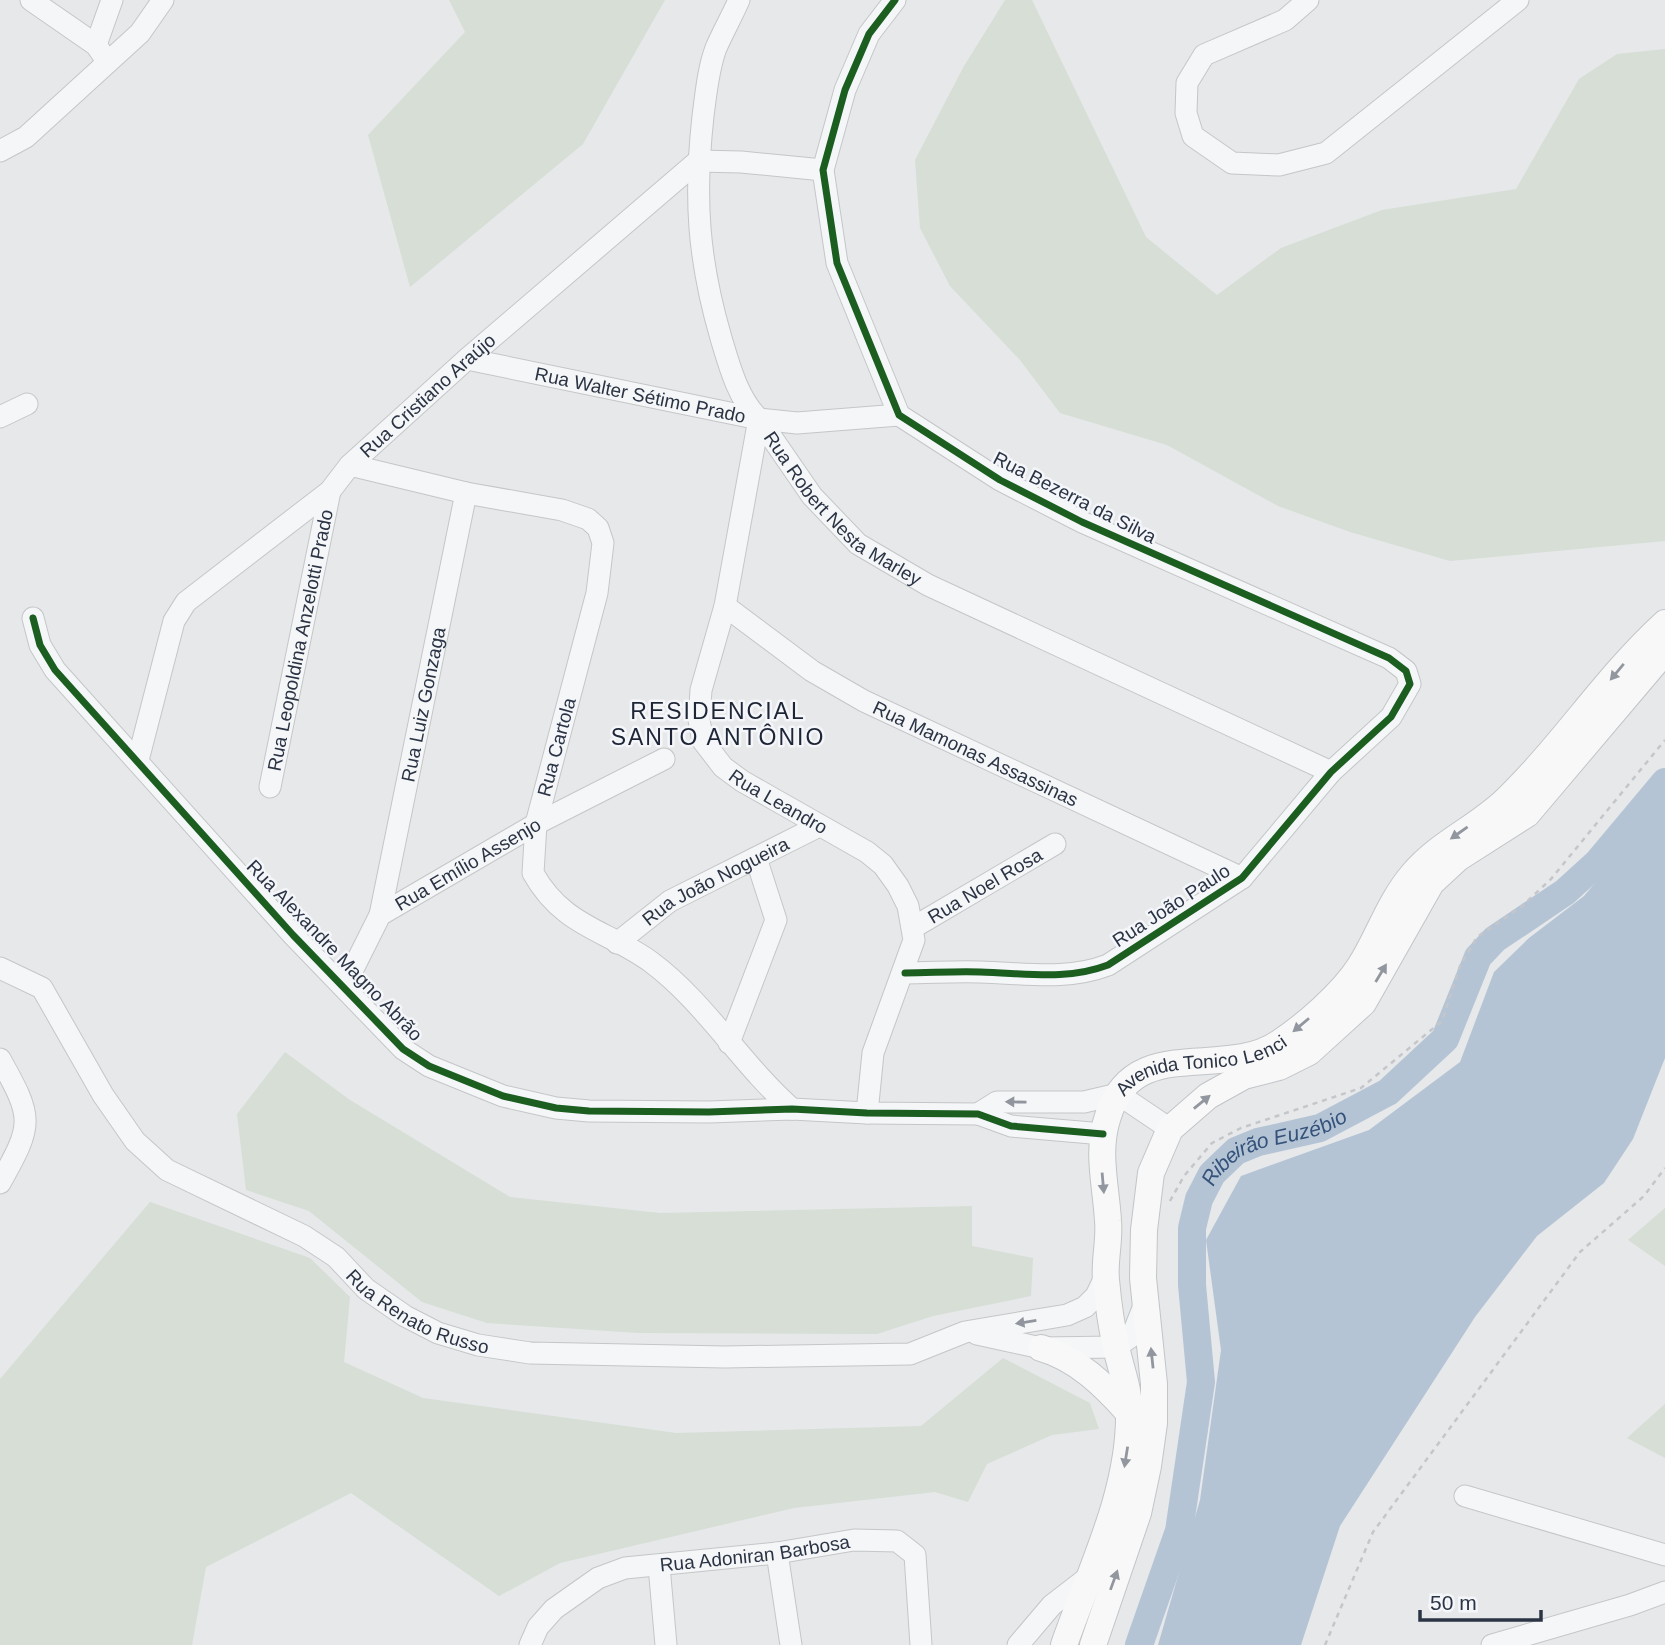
<svg xmlns="http://www.w3.org/2000/svg" width="1665" height="1645" font-family="Helvetica,sans-serif">
<rect width="100%" height="100%" fill="#e6e8ea"/>
<g fill="#d6ded6">
<polygon points="449,0 665,0 583,144 410,287 368,135 465,32"/>
<polygon points="1005,0 1032,0 1146,237 1217,295 1281,248 1382,210 1516,189 1579,79 1617,54 1665,49 1665,541 1450,561 1350,532 1278,506 1167,445 1060,413 1020,360 950,286 920,228 915,160 964,66"/>
<polygon points="285,1052 350,1100 510,1197 660,1213 972,1206 972,1246 1033,1258 1031,1296 933,1316 877,1334 639,1333 487,1323 422,1302 309,1211 246,1190 237,1114"/>
<polygon points="150,1202 310,1258 350,1297 344,1362 423,1398 676,1433 921,1426 1003,1358 1090,1403 1099,1429 1052,1435 987,1464 968,1502 935,1492 794,1508 560,1563 499,1596 351,1493 206,1567 192,1645 0,1645 0,1379"/>
<polygon points="1665,1208 1665,1266 1628,1240"/>
<polygon points="1665,1404 1665,1458 1627,1438"/>
</g>
<polygon fill="#b4c4d5" points="1665,801 1665,1058 1633,1139 1604,1183 1537,1236 1475,1317 1340,1526 1301,1645 1158,1645 1200,1500 1221,1350 1206,1240 1241,1176 1369,1130 1460,1062 1494,972 1529,938 1584,896"/>
<g fill="none" stroke-linecap="round" stroke-linejoin="round">
<path stroke="#b4c4d5" stroke-width="28" id="s1" d="M1139 1645 1179 1531 1201 1382 1192 1285V1228L1199 1199 1212 1174 1236 1151 1258 1142 1320 1128 1388 1092 1445 1039 1478 957 1495 939 1565 892 1598 862 1665 782"/>
<g stroke="#c4c6c8" stroke-width="23">
<g id="minor">
<polyline points="31,0 96,45 107,61"/>
<path id="s2" d="M739 0C732 16 723 32 716 48 708 69 706 94 703 116 694 198 698 259 721 338 729 365 738 399 759 419L812 496 858 544 928 585 1331 772"/>
<path d="M895 0 869 34 845 90 823 170 837 263 899 415 1000 480 1082 522 1389 658 1406 671 1410 684 1391 717 1331 772 1242 878 1108 965C1066 981 1025 973 980 972 955 971 930 973 905 973"/>
<polyline points="1308,0 1285,20 1204,55 1187,83 1186,113 1193,136 1232,163 1279,165 1326,153 1518,0"/>
<polyline points="96,45 112,0"/>
<polyline points="0,151 26,137 140,33 163,0"/>
<path id="s3" d="M467 359 759 419 797 423 899 415"/>
<polyline points="0,417 27,404"/>
<path id="s4" d="M759 419 725 606 701 690 699 720 703 741 723 767 742 781 867 852 883 865 898 886 908 906 914 940 873 1053 867 1113"/>
<path d="M350 465 466 493 562 510 588 519 598 528 603 543 597 593 536 824 533 873C563 927 607 930 651 962 705 1002 741 1064 792 1109"/>
<path id="s5" d="M725 606 812 671 864 701 1242 878"/>
<polyline points="33,618 40,645 55,670 293,935 403,1049 429,1066 503,1096 556,1108 589,1111 709,1112 792,1109 867,1113 978,1114 1011,1126 1103,1134"/>
<path id="s6" d="M138 760 174 621 186 602 330 491 350 465 467 359 698 161 741 162 823 170"/>
<path id="s7" d="M270 787 330 491"/>
<path id="s8" d="M380 915 466 493"/>
<path id="s9" d="M914 927 1055 844"/>
<path id="s10" d="M617 943 670 901 819 826"/>
<path id="s11" d="M0 968 42 988 103 1095 135 1141 167 1170 304 1236 336 1257 366 1289 405 1316 438 1333 478 1345 530 1353 725 1357 910 1354 965 1332 1067 1315 1085 1307 1096 1296 1105 1277"/>
<path id="s12" d="M344 987 380 915 536 824 664 759"/>
<polyline points="729,1043 776,920 756,858"/>
<path d="M0 1059C33 1118 34 1123 0 1183"/>
<polyline points="978,1114 997,1102 1084,1102 1118,1094 1170,1129"/>
<polyline points="977,1334 1041,1348 1116,1347 1132,1336 1145,1303"/>
<polyline points="1465,1496 1665,1555"/>
<polyline points="777,1553 791,1645"/>
<polyline points="659,1566 666,1645"/>
<path id="s13" d="M530 1645 538 1627 554 1609 598 1578 625 1568 777 1553 854 1540 897 1541 915 1555 921 1645"/>
<polyline points="1018,1645 1052,1605 1087,1578"/>
<polyline points="1492,1645 1630,1605 1665,1592"/>
</g>
</g>
<g stroke="#c2c5c8" stroke-width="28">
<g id="major">
<path d="M1041 1348C1077 1358 1105 1386 1129 1413"/>
<path id="s14" d="M1064 1645C1090 1570 1131 1491 1129 1410 1129 1387 1120 1368 1116 1346 1111 1325 1108 1302 1106 1280 1104 1261 1110 1240 1108 1221 1106 1185 1096 1151 1108 1116 1134 1033 1223 1081 1279 1043 1305 1026 1343 993 1360 966 1379 936 1389 902 1413 874 1439 843 1477 828 1506 800 1563 745 1606 677 1665 623"/>
<polyline points="1093,1645 1138,1513 1148,1466 1154,1423 1154,1384 1143,1278 1144,1230 1151,1173 1170,1129 1208,1096 1244,1076 1279,1067 1309,1052 1363,1003 1431,883 1458,858 1527,814 1665,651"/>
</g>
</g>
<g stroke="#c5c6ca" stroke-width="2.5" stroke-dasharray="5 5" stroke-linecap="butt">
<polyline points="1170,1201 1184,1176 1212,1143 1241,1128 1361,1088 1442,1021 1460,966 1477,937 1521,907 1551,879 1665,740"/>
<polyline points="1325,1645 1373,1532 1580,1252 1644,1196 1665,1168"/>
</g>
<use href="#minor" stroke="#f5f6f7" stroke-width="21"/>
<use href="#major" stroke="#f8f8f8" stroke-width="26"/>
<g stroke="#f4f6f9" stroke-width="11">
<g id="cycleway">
<path d="M895 0 869 34 845 90 823 170 837 263 899 415 1000 480 1082 522 1389 658 1406 671 1410 684 1391 717 1331 772 1242 878 1108 965C1066 981 1025 973 980 972 955 971 930 973 905 973"/>
<polyline points="33,618 40,645 55,670 293,935 403,1049 429,1066 503,1096 556,1108 589,1111 709,1112 792,1109 867,1113 978,1114 1011,1126 1103,1134"/>
</g>
</g>
<use href="#cycleway" stroke="#1b5e20" stroke-width="7"/>
</g>
<defs><path id="oneway-solid" d="M-6-.8H1V-3.2L6.5 0L1 3.2V.8H-6Z" transform="scale(1.75)"/></defs>
<g fill="#92969e">
<use href="#oneway-solid" transform="translate(1617 672) rotate(130)"/>
<use href="#oneway-solid" transform="translate(1459 833) rotate(145)"/>
<use href="#oneway-solid" transform="translate(1381 973) rotate(-59)"/>
<use href="#oneway-solid" transform="translate(1301 1025) rotate(140)"/>
<use href="#oneway-solid" transform="translate(1202 1102) rotate(-39)"/>
<use href="#oneway-solid" transform="translate(1103 1183) rotate(85)"/>
<use href="#oneway-solid" transform="translate(1152 1358) rotate(-96)"/>
<use href="#oneway-solid" transform="translate(1126 1457) rotate(99)"/>
<use href="#oneway-solid" transform="translate(1114 1580) rotate(-70)"/>
</g>
<g fill="#90959e">
<use href="#oneway-solid" transform="translate(1016 1102) rotate(-179)"/>
<use href="#oneway-solid" transform="translate(1026 1322) rotate(171)"/>
</g>
<g text-anchor="middle" stroke-width="5" stroke-linejoin="round" paint-order="stroke">
<g font-size="19" fill="#2b3445" stroke="#f4f6f9">
<text dy="7" stroke="none"><textPath href="#s3" startOffset="177">Rua Walter Sétimo Prado</textPath></text>
<text dy="7" stroke="none"><textPath href="#s6" startOffset="485">Rua Cristiano Araújo</textPath></text>
<text transform="translate(1075 497) rotate(27)" y="7">Rua Bezerra da Silva</text>
<text dy="7" stroke="none"><textPath href="#s2" startOffset="562">Rua Robert Nesta Marley</textPath></text>
<text dy="7" stroke="none"><textPath href="#s7" startOffset="150">Rua Leopoldina Anzelotti Prado</textPath></text>
<text dy="7" stroke="none"><textPath href="#s8" startOffset="215">Rua Luiz Gonzaga</textPath></text>
<text transform="translate(556 747) rotate(-75)" y="7">Rua Cartola</text>
<text dy="7" stroke="none"><textPath href="#s5" startOffset="292">Rua Mamonas Assassinas</textPath></text>
<text dy="7" stroke="none"><textPath href="#s4" startOffset="427">Rua Leandro</textPath></text>
<text dy="7" stroke="none"><textPath href="#s12" startOffset="182">Rua Emílio Assenjo</textPath></text>
<text dy="7" stroke="none"><textPath href="#s10" startOffset="117">Rua João Nogueira</textPath></text>
<text dy="7" stroke="none"><textPath href="#s9" startOffset="82">Rua Noel Rosa</textPath></text>
<text transform="translate(1171 905) rotate(-33)" y="7">Rua João Paulo</text>
<text transform="translate(335 950) rotate(46)" y="7">Rua Alexandre Magno Abrão</text>
<text dy="7" stroke="none"><textPath href="#s14" startOffset="658">Avenida Tonico Lenci</textPath></text>
<text dy="7" stroke="none"><textPath href="#s11" startOffset="560">Rua Renato Russo</textPath></text>
<text dy="7" stroke="none"><textPath href="#s13" startOffset="257">Rua Adoniran Barbosa</textPath></text>
</g>
<g font-size="21" font-style="italic" fill="#34527a" stroke="#f4f6f9">
<text dy="7" stroke="none"><textPath href="#s1" startOffset="553">Ribeirão Euzébio</textPath></text>
</g>
<g font-size="23" letter-spacing="2" fill="#1d2536" stroke="#f4f6f9">
<text x="718" y="719">RESIDENCIAL<tspan x="718" dy="26">SANTO ANTÔNIO</tspan></text>
</g>
</g>
<path d="M1420 1610v10h121v-10" fill="none" stroke="#2b3445" stroke-width="3.5"/>
<text x="1430" y="1610" font-size="21" fill="#2b3445" stroke="#f4f6f9" stroke-width="5" paint-order="stroke">50 m</text>
</svg>
